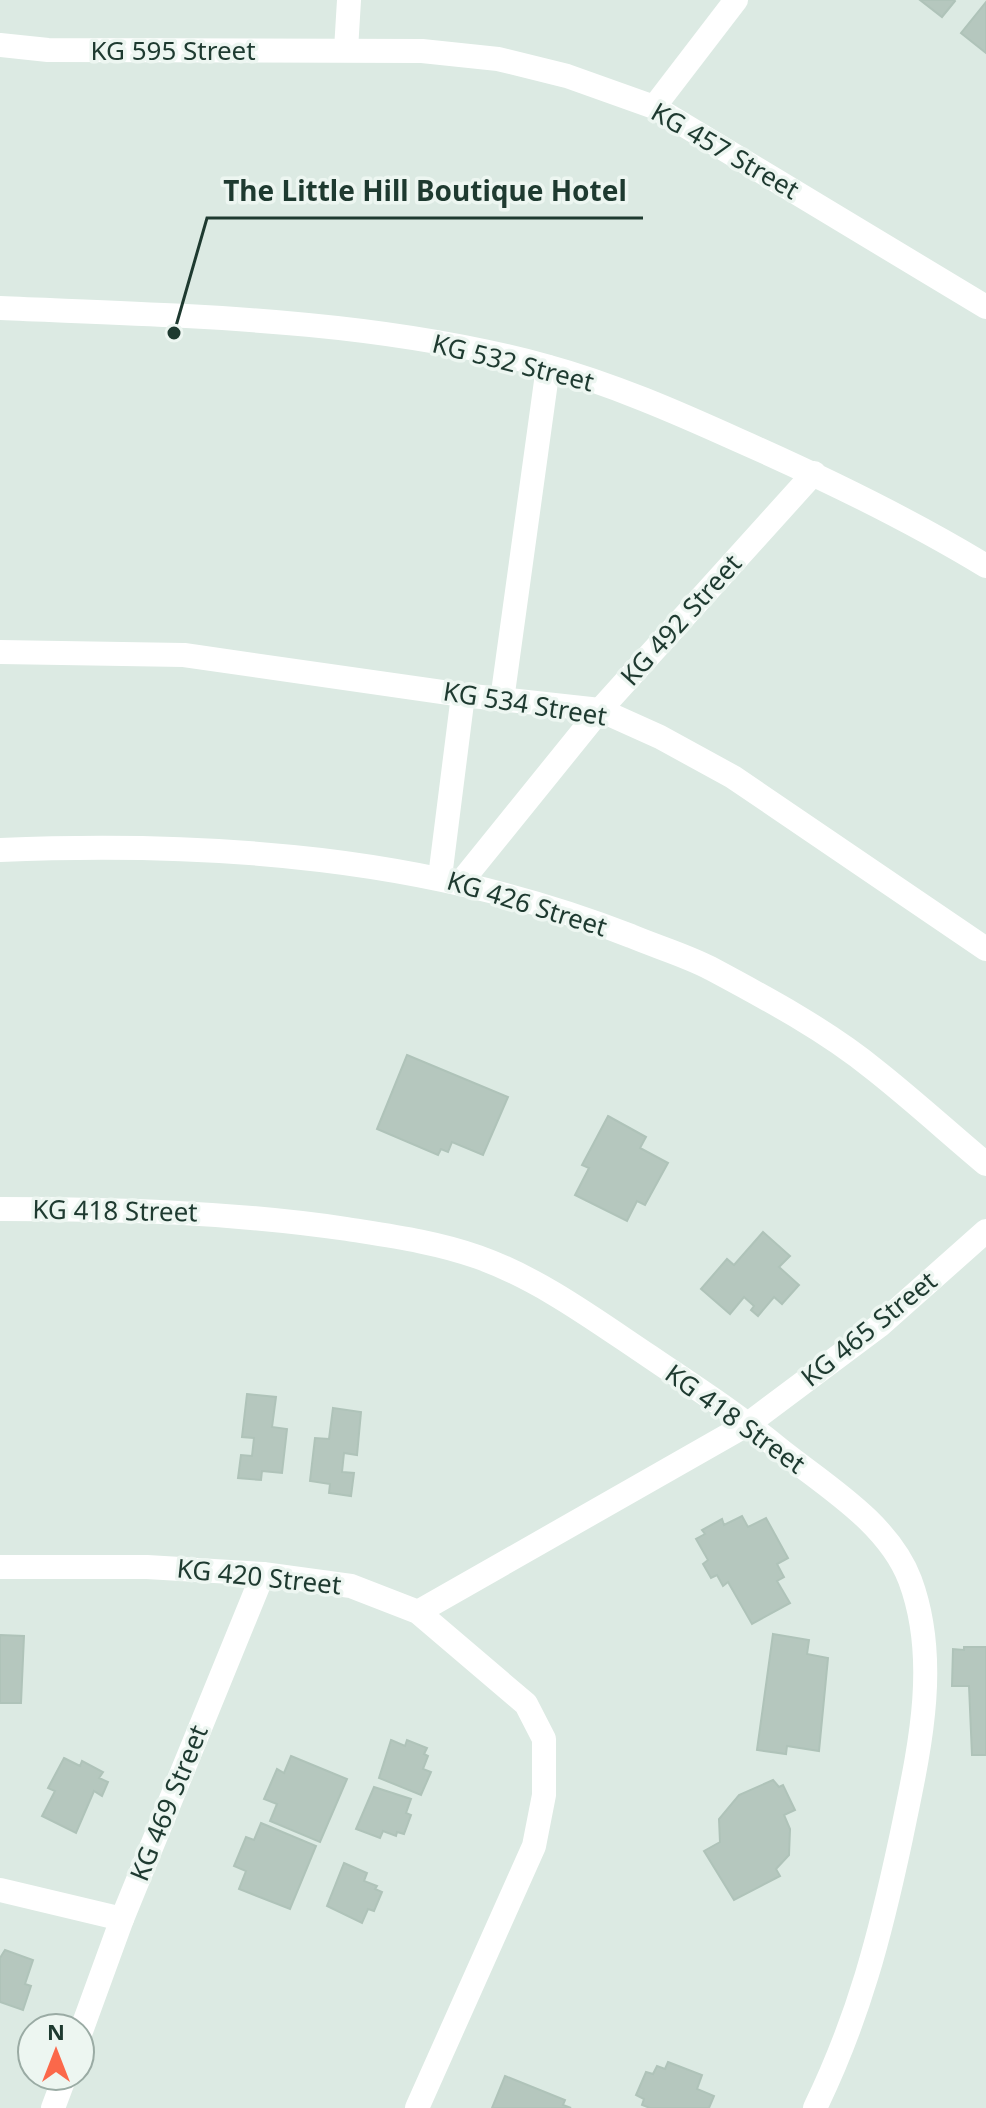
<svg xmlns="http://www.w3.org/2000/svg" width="986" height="2108" font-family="'Noto Sans',sans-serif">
<rect width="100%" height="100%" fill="#dceae3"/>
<g fill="#b5c7be" stroke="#afc3b9" stroke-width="2">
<polygon points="920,0 954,0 955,1 942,17"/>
<polygon points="986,2 986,53 961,33"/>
<polygon points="407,1055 508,1097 483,1155 452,1142 448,1152 441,1149 438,1155 377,1129"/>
<polygon points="608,1116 646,1137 640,1148 668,1163 645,1205 637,1201 627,1221 575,1195 589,1168 582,1165"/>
<polygon points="763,1232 790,1256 779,1267 799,1285 782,1304 774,1297 758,1316 751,1310 754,1306 744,1297 730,1314 701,1289 727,1259 734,1265"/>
<polygon points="247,1394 276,1397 272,1427 287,1429 282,1473 262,1471 261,1480 238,1478 241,1455 252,1456 254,1438 242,1437"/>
<polygon points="333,1408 361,1412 357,1455 344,1453 342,1472 354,1473 351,1496 329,1493 330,1484 310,1481 315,1438 329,1439"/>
<polygon points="742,1516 748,1527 766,1518 788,1558 777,1564 784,1577 777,1581 790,1603 752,1624 728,1582 723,1586 717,1575 711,1578 703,1564 708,1560 696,1539 705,1534 702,1530 722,1519 724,1525"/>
<polygon points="773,1634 809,1640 807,1654 828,1658 819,1751 787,1746 786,1754 757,1750"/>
<polygon points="0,1635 24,1636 21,1703 0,1703"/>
<polygon points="964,1647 986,1647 986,1755 972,1755 969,1686 952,1686 953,1649 964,1650"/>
<polygon points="391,1740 405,1746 407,1740 427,1748 424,1754 428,1756 423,1769 431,1772 421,1795 379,1778"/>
<polygon points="291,1756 347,1779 320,1842 270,1821 277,1804 264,1799 277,1769 284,1773"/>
<polygon points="64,1758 80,1766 82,1761 103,1772 99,1778 108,1782 102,1796 94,1791 76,1833 42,1816 55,1791 48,1788"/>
<polygon points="773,1780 779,1787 783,1785 795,1810 784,1815 790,1829 789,1855 776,1869 780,1876 734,1900 704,1851 720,1842 719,1819 739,1795"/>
<polygon points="374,1787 411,1799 406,1813 411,1815 404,1834 397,1832 396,1836 383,1831 380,1838 356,1829"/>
<polygon points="261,1823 316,1846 290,1909 239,1889 246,1871 234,1866 246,1837 254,1840"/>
<polygon points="344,1863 367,1873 364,1881 377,1886 375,1889 382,1892 374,1911 368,1909 362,1923 327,1906"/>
<polygon points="5,1950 33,1960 25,1984 31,1986 23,2010 0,2002 0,1958"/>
<polygon points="668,2062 702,2075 697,2089 714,2096 709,2108 650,2108 642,2105 644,2099 636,2095 646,2072 653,2074 657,2066 665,2069"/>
<polygon points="505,2076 565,2100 563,2105 571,2108 492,2108"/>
</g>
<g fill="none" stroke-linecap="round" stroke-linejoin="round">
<g stroke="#fff" stroke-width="24">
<polyline points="0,45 48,50 422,51 498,59 567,76 654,107 986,307"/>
<polyline points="346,50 349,0"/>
<polyline points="654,107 736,0"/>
<path d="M0 308C182 316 370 318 546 366 612 384 676 412 738 440 824 478 907 518 986 566"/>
<polyline points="0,652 184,655 463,695 600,710 660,737 733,777 986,949"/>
<polyline points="502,700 548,367"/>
<path d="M0 850C214 841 431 857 631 936 657 947 685 955 710 968 766 998 826 1030 875 1070 913 1100 949 1133 986 1164"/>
<polyline points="440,877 463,695"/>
<polyline points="461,882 600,710 814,473"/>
<path d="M0 1209C117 1209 231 1212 347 1229 391 1236 436 1242 478 1257 540 1279 595 1320 649 1356 693 1386 737 1414 778 1448 824 1485 888 1522 910 1580 941 1663 918 1755 901 1838 880 1936 859 2017 815 2108"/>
<polyline points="0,1567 147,1567 263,1574 351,1586 418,1612 526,1704 544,1739 544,1795 534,1846 417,2108"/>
<polyline points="418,1612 748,1424 879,1326 986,1231"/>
<polyline points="0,1890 122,1919"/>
<polyline points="80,2034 122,1919 263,1574"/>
<polyline points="53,2108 65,2076"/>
</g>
</g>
<g text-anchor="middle" stroke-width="7" stroke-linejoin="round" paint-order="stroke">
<g font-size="26" fill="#1e3a30" stroke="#edf6f1">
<text x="173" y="60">KG 595 Street</text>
<text transform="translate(725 151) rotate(30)" y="9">KG 457 Street</text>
<text transform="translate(513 363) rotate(14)" y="9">KG 532 Street</text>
<text transform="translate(681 620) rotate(-48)" y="9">KG 492 Street</text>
<text transform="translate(525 704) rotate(9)" y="9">KG 534 Street</text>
<text transform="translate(527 904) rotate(17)" y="9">KG 426 Street</text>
<text transform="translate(115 1211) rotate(1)" y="9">KG 418 Street</text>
<text transform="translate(869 1329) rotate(-39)" y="9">KG 465 Street</text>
<text transform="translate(735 1419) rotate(36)" y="9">KG 418 Street</text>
<text transform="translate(259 1577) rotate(6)" y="9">KG 420 Street</text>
<text transform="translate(169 1803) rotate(-68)" y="9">KG 469 Street</text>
</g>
</g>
<path fill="none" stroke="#1e3a30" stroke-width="3" d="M174 333L207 218H643"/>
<circle fill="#1e3a30" stroke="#edf6f1" stroke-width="3" cx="174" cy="333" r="8"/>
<g font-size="28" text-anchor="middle" font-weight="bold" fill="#1e3a30" stroke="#edf6f1" stroke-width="7" stroke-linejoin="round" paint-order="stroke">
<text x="425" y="201">The Little Hill Boutique Hotel</text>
</g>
<g transform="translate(56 2052)"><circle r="38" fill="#edf6f1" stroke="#9aaba4" stroke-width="2"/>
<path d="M0-6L14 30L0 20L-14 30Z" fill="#fb684a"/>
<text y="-12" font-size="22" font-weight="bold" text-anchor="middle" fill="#1e3a30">N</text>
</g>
</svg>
